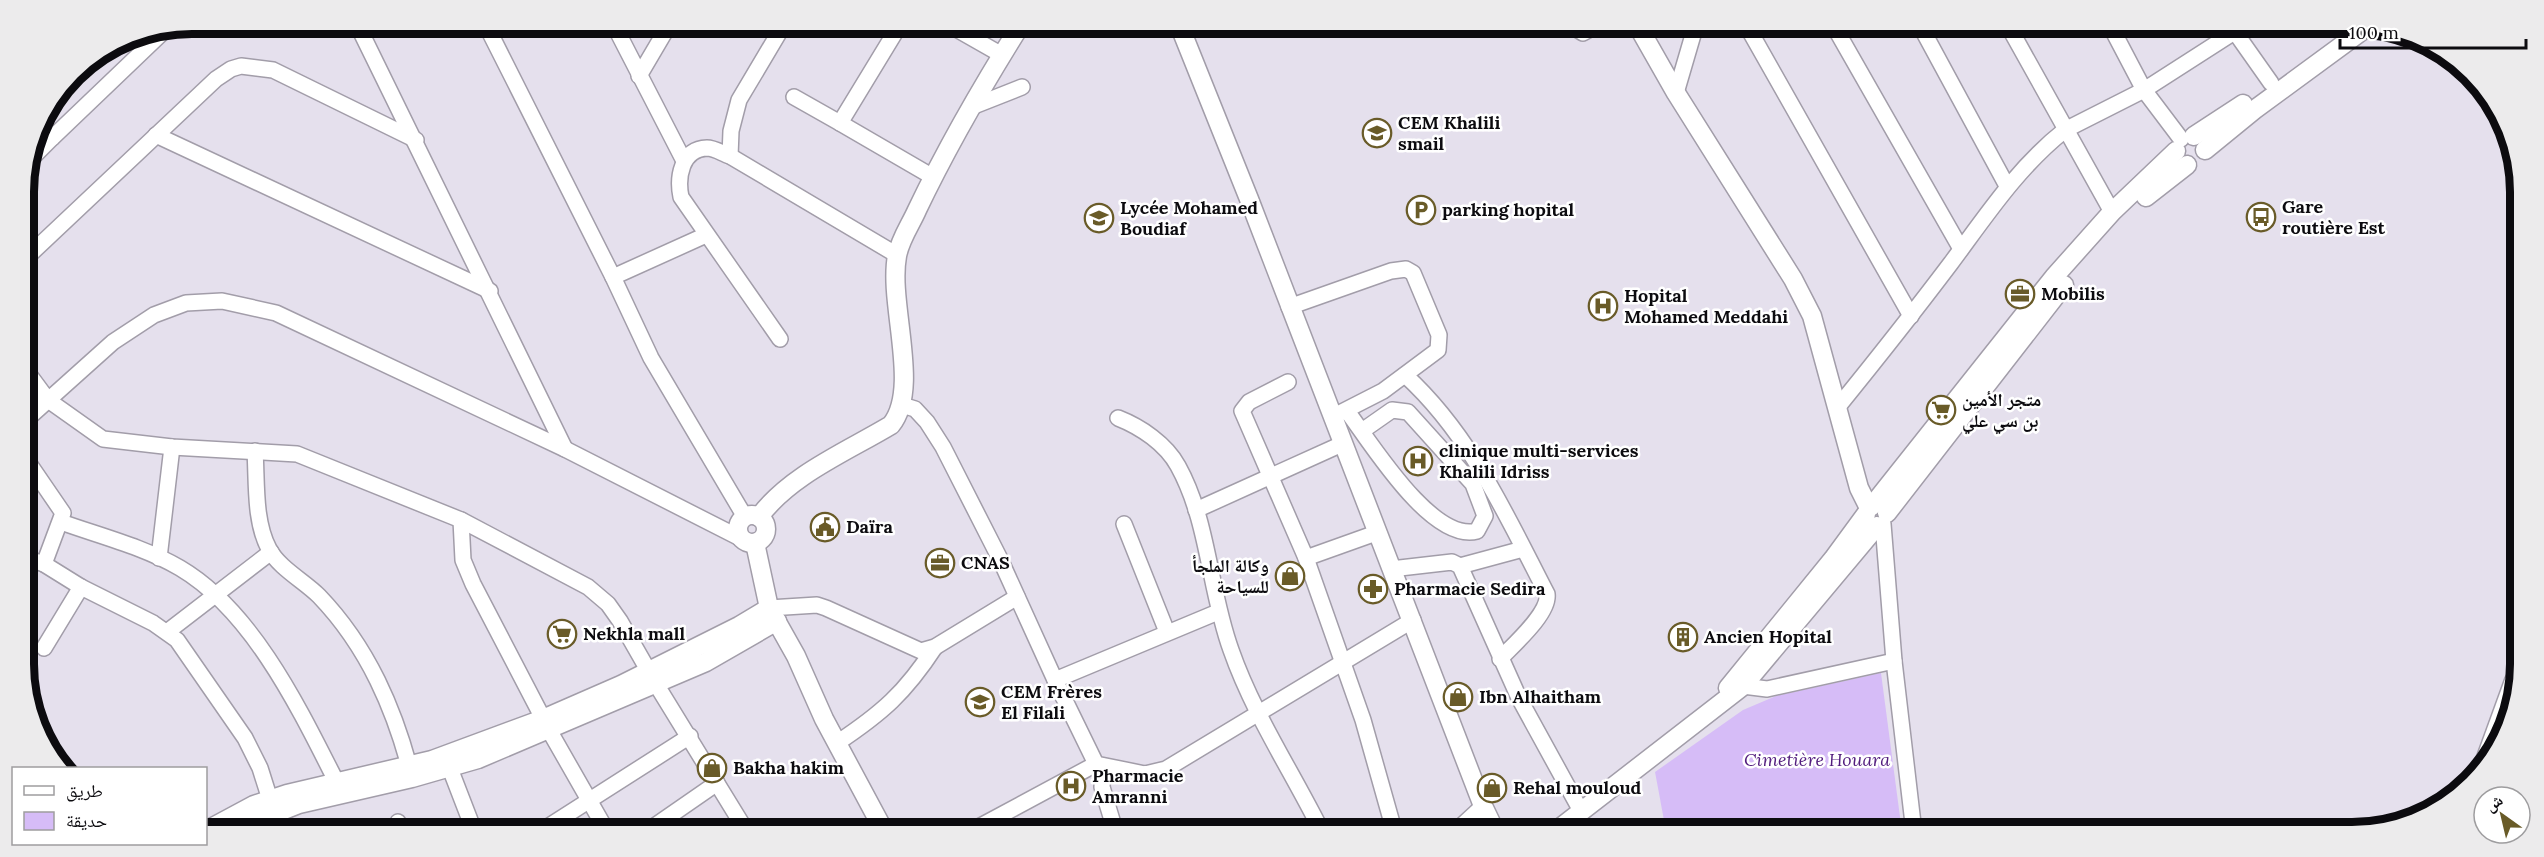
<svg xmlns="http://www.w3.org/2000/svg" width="2544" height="857" font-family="Lora,'Noto Naskh Arabic',serif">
<rect width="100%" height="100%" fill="#e5e0ed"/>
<polygon fill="#d6bcf7" points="1881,673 1902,832 1666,831 1655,772 1743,710 1776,696"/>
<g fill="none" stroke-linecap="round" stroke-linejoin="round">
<g stroke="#a29da9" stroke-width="18">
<g id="minor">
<polyline points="357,24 565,449"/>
<polyline points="486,25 613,277 651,358 745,517"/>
<polyline points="614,25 684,161"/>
<polyline points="899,26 840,123 933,177"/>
<polyline points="951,26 1002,55"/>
<polyline points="1575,28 1583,33 1592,28"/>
<polyline points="1748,28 1911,316"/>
<polyline points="1835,28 1961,249"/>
<polyline points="1922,29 2007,186"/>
<polyline points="2010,29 2112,212"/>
<polyline points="2112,29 2144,90 2181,139"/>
<polyline points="2235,32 2271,83"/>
<polyline points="639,76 669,25"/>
<polyline points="1676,93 1695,28"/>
<polyline points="794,97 840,123"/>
<polyline points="974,106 1022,87"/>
<polyline points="156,135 490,291"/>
<polyline points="52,138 166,29"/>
<polyline points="730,156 731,131 739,100 783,26"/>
<polyline points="30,160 52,138 40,122"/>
<polyline points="25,259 216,79 231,69 241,66 273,70 416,140"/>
<polyline points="613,277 706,235"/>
<polyline points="1289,307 1391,271 1406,269 1413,273 1439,335 1438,350 1383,391 1338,414"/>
<path d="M780 339 681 197C677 178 681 149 707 148 715 148 723 154 730 156L897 255"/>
<polyline points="25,369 48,400 103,439 172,447 297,454 461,520 588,587 608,604 620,621 656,684 745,829"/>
<path d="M1405 375C1471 435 1507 517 1547 594 1550 613 1513 645 1500 659"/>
<polyline points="1288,382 1249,402 1242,411 1306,558 1363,720 1394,830"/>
<polyline points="902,405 915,409 927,422 943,447 1000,559 1055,680 1096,764 1145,774 1166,769 1413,620"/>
<path d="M1837 408C1876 360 1914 312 1951 263 1986 216 2018 167 2065 130L2144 90 2239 29"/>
<path d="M1347 411C1371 443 1432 543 1477 531L1485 516 1473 484 1408 412 1392 410 1362 431"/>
<path d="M1118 418C1141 427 1166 444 1178 466 1209 522 1209 590 1231 650 1253 713 1291 770 1321 830"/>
<polyline points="26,420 113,342 154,315 186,303 222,301 276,313 565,449 742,539"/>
<path d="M255 451C257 482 254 521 269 549 279 568 304 581 319 596 368 647 395 710 412 777"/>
<polyline points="26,459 63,513 44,564 26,558"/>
<polyline points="1196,510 1342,444"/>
<polyline points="461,520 463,560 473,584 549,730 605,828"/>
<path d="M61 522C100 536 144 547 180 568 253 611 300 710 337 783"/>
<polyline points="1124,524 1167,632"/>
<polyline points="1883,524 1894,661 1914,832"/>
<polyline points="159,558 172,447"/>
<polyline points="1306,558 1376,533"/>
<polyline points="44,564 81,587 153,623 177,640 245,738 260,768 279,828"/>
<polyline points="1460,566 1523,549"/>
<polyline points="1391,569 1452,562 1460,566 1519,698 1581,811"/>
<polyline points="769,608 817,605 826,608 921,651 935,647 1017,597"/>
<polyline points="167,632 271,552"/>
<polyline points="44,648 81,587"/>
<polyline points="1055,680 1218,612"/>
<polyline points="1736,681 1743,686 1767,689 1894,661"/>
<path d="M837 743C882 713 905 693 935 647"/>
<polyline points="446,758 473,828"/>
<polyline points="1103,766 1102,787 1115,830"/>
<polyline points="398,822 401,828"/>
<polyline points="546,828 690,736"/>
<polyline points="652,828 717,783"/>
<polyline points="975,829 1096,764"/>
<polyline points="1457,830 1483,806"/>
</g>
</g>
<g stroke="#a29da9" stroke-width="21">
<g id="major">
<polyline points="1180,27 1249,199 1483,806 1495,831"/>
<polyline points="1639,28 1676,93 1793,279 1812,316 1859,488 1869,508"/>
<polyline points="2194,136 2243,104"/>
<polyline points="2205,150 2254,110 2363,30"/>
<polyline points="2146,197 2187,165"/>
<polyline points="1872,506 2054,277 2112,212 2176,151"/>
<polyline points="1887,513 2064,285"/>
<circle cx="752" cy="529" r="14"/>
<path d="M759 517C790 475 846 452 891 425 921 388 888 304 897 256 900 239 911 224 917 210 947 147 983 85 1020 26"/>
<polyline points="755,543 769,608 796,656 824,719 883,829"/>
<polyline points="1728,688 1833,559 1866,514"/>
<polyline points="2482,769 2514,681"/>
<polyline points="213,827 254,805 287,794 432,760 543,719 621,685 739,626 769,608"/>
<polyline points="241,827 299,804 412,778 478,759 706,662 777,621"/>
<polyline points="1556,831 1743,686 1877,526"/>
</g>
</g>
<use href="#minor" stroke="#fff" stroke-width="15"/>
<use href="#major" stroke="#fff" stroke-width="18"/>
</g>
<defs>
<g id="school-ring" transform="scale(1.5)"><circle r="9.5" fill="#fff" stroke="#695b28" stroke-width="1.5"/><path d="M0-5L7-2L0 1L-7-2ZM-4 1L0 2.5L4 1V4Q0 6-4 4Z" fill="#695b28"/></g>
<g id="parking-ring" transform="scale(1.5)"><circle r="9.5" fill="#fff" stroke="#695b28" stroke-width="1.5"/><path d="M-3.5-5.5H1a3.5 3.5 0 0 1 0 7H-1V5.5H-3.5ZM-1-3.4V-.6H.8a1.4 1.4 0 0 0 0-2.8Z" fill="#695b28"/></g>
<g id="bus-ring" transform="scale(1.5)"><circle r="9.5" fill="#fff" stroke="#695b28" stroke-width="1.5"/><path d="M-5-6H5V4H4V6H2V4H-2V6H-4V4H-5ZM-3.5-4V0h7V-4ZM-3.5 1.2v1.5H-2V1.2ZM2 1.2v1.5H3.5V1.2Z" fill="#695b28"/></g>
<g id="office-ring" transform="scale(1.5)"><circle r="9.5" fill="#fff" stroke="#695b28" stroke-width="1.5"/><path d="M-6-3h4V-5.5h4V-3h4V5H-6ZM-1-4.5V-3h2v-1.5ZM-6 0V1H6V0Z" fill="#695b28"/></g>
<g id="hospital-ring" transform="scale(1.5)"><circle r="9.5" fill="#fff" stroke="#695b28" stroke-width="1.5"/><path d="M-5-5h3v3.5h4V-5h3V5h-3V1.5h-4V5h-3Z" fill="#695b28"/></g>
<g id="supermarket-ring" transform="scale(1.5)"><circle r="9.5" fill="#fff" stroke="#695b28" stroke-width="1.5"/><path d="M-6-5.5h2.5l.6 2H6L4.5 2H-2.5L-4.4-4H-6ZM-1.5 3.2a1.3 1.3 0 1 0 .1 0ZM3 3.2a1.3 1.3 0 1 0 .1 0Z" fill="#695b28"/></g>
<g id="civic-ring" transform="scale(1.5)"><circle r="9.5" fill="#fff" stroke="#695b28" stroke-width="1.5"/><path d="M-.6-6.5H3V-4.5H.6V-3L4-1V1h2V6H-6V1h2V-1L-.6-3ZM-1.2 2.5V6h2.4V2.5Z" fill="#695b28"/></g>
<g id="shop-ring" transform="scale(1.5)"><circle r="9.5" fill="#fff" stroke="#695b28" stroke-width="1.5"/><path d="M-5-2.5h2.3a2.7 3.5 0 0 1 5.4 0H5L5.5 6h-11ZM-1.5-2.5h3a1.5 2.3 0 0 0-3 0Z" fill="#695b28"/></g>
<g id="pharmacy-ring" transform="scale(1.5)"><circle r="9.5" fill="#fff" stroke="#695b28" stroke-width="1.5"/><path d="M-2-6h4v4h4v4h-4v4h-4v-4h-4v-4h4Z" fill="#695b28"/></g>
<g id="building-ring" transform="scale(1.5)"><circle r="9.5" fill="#fff" stroke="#695b28" stroke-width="1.5"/><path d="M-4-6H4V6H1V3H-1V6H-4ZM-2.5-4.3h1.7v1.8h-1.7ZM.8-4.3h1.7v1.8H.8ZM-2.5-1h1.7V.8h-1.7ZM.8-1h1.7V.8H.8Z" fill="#695b28"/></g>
</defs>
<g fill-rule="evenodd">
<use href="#school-ring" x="1377" y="133"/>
<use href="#parking-ring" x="1421" y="210"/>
<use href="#bus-ring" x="2261" y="217"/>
<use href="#school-ring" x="1099" y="218"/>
<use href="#office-ring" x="2020" y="294"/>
<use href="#hospital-ring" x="1603" y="306"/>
<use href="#supermarket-ring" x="1941" y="410"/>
<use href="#hospital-ring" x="1418" y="461"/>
<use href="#civic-ring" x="825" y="527"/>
<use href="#office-ring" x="940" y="563"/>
<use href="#shop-ring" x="1290" y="576"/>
<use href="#pharmacy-ring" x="1373" y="589"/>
<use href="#supermarket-ring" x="562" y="634"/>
<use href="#building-ring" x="1683" y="637"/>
<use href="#shop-ring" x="1458" y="697"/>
<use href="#school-ring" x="980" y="702"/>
<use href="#shop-ring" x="712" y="768"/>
<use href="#hospital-ring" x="1071" y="786"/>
<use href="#shop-ring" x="1492" y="788"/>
</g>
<g text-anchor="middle" stroke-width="5" stroke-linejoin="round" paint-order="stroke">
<g font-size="18" font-weight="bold" fill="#0c0b0f" stroke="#fff" text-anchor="start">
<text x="1398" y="129">CEM Khalili<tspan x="1398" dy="21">smail</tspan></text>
<text x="2282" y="213">Gare<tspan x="2282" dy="21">routière Est</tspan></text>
<text x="1120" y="214">Lycée Mohamed<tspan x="1120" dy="21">Boudiaf</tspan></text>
<text x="1442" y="216">parking hopital</text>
<text x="2041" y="300">Mobilis</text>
<text x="1624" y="302">Hopital<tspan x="1624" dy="21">Mohamed Meddahi</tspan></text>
<text x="1962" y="406">متجر الأمين<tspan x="1962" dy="21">بن سي علي</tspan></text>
<text x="1439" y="457">clinique multi-services<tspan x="1439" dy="21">Khalili Idriss</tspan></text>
<text x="846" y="533">Daïra</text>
<text x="961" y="569">CNAS</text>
<text x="1269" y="572" text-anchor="end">وكالة الملجأ<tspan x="1269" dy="21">للسياحة</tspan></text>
<text x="1394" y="595">Pharmacie Sedira</text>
<text x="583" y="640">Nekhla mall</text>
<text x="1704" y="643">Ancien Hopital</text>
<text x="1001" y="698">CEM Frères<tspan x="1001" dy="21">El Filali</tspan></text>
<text x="1479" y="703">Ibn Alhaitham</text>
<text x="733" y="774">Bakha hakim</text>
<text x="1092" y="782">Pharmacie<tspan x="1092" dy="21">Amranni</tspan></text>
<text x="1513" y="794">Rehal mouloud</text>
</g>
<g font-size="18" font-style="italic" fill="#521d7e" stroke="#fff">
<text x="1817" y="766">Cimetière Houara</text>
</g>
</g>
<path d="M0 0H2544V857H0ZM192 34H2352A158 158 0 0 1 2510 192V664A158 158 0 0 1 2352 822H192A158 158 0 0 1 34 664V192A158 158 0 0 1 192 34Z" fill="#ecebec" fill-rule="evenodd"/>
<path fill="none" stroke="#0c0b0f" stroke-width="8" d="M192 34H2352A158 158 0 0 1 2510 192V664A158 158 0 0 1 2352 822H192A158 158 0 0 1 34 664V192A158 158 0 0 1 192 34Z"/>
<rect x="12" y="767" width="195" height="78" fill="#ffffff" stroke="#9e9d9f" stroke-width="1.5"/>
<rect x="24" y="786" width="30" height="9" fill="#ffffff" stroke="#9e9d9f" stroke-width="1.5"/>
<text x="66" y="797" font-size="18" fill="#0c0b0f">طريق</text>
<rect x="24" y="812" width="30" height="18" fill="#d6bcf7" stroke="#9e9d9f" stroke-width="1.5"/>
<text x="66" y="827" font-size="18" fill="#0c0b0f">حديقة</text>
<g transform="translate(2502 815) rotate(326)"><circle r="28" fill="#ffffff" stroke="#9e9d9f" stroke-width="1.5"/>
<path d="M0-4.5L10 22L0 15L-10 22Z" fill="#695b28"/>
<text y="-9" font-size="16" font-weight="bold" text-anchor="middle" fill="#0c0b0f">ش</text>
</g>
<path d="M2340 39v9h186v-9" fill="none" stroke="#0c0b0f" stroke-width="3"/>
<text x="2349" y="39" font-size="18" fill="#0c0b0f" stroke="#ffffff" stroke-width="4.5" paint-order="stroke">100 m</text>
</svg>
